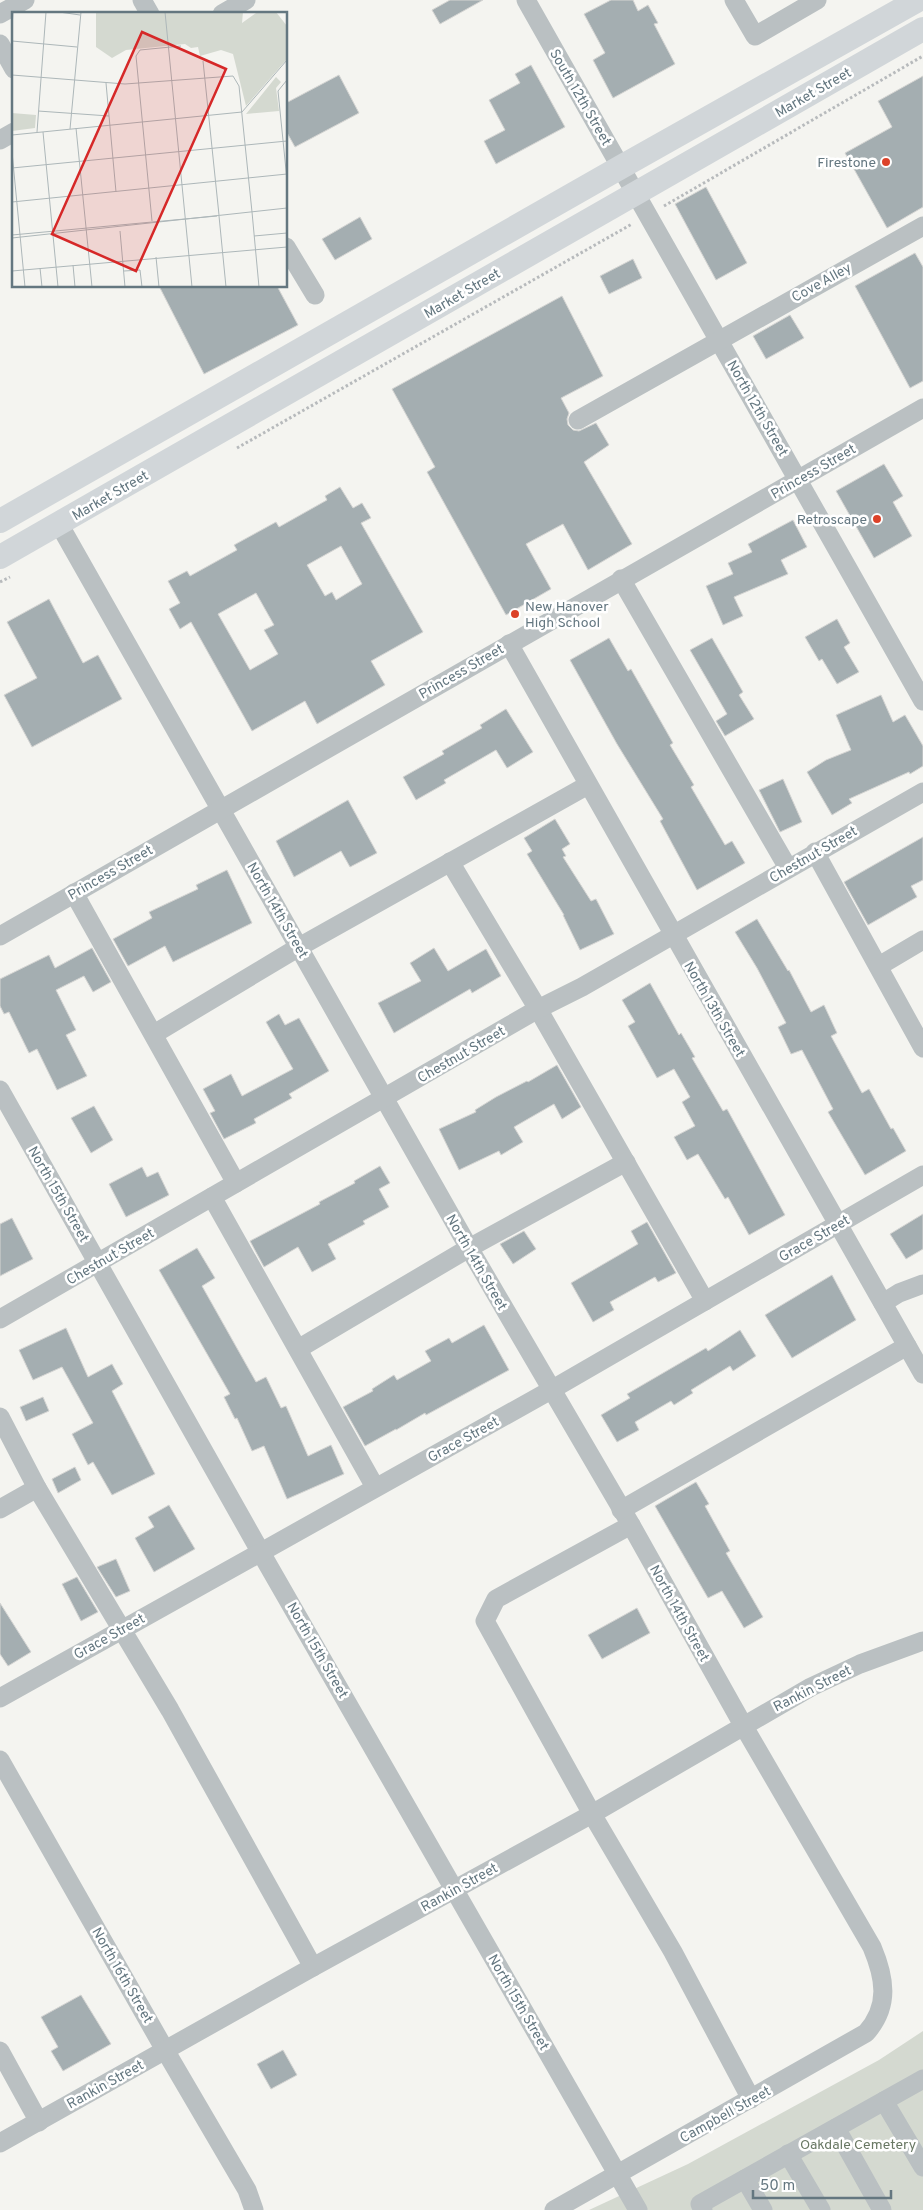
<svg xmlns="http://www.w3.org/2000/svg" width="923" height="2210" font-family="Overpass,sans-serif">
<rect width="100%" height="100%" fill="#f4f4f0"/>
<polygon fill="#d4d9d0" points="923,2031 923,2210 589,2210 688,2164 879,2060"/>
<g fill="#a4aeb1" stroke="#d5d5d3" fill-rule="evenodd">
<polygon points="450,0 483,0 440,24 432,10"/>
<polygon points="611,0 633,0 638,11 648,5 658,23 654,24 675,64 613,98 593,60 605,53 584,14"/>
<polygon points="531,65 565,127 496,164 484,141 505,130 489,100 520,83 515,74"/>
<polygon points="339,75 359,113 295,147 286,131 286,103"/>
<polygon points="923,76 923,207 887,228 845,153 892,127 878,101"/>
<polygon points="706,187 747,263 716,280 675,204"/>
<polygon points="360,217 372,239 335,260 322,239"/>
<polygon points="915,253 923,267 923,381 910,388 855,286"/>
<polygon points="633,259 642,278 609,294 600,276"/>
<polygon points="159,286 277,286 298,325 204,374"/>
<polygon points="562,296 603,376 561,398 569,413 567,419 568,425 573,430 579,431 596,423 609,445 584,462 632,544 588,570 563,524 526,544 551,589 506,615 427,472 435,467 392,389"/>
<polygon points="790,315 804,338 766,359 753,336"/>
<polygon points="884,464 903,496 893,502 912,536 874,558 836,491"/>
<path d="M340 487 353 508 362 503 371 518 361 523 423 632 371 661 385 685 317 724 305 701 252 731 191 622 180 629 169 609 180 603 168 581 187 571 190 576 237 550 234 545 276 522 279 527 327 500 325 496ZM341 546 362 584 336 600 332 592 325 596 307 565ZM256 593 274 625 264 630 278 654 250 670 218 614Z"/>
<polygon points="793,520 807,547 781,560 788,574 734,597 743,616 723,625 706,586 733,574 728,563 752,552 748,544"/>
<polygon points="49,599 83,663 98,655 122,699 32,747 4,695 37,678 7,622"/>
<polygon points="837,619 850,643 844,647 859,672 837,684 822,659 819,661 805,637"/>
<polygon points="609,638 628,671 631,669 673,743 670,745 694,785 691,787 725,845 732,841 745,863 697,890 660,821 663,819 617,744 570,660"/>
<polygon points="712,638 743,692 739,695 754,719 725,736 716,721 727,714 690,650"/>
<polygon points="881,695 893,722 905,715 923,746 923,766 910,774 909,772 849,799 852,803 832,815 807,772 826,760 851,750 836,715"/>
<polygon points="506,709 533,752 507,768 496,750 444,780 446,783 416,800 403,777 444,754 442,751 482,728 480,725"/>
<polygon points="783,779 802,822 780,832 759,790"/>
<polygon points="348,800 377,853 350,867 341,851 294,877 276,841"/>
<polygon points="555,819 570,844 562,849 566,856 563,857 591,901 596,899 614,934 580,950 563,915 564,915 527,854 532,851 524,838"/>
<polygon points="923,837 923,880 911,886 917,897 868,925 844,882"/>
<polygon points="227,870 252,923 173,962 165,946 128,966 113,939 152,918 149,912 198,889 196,885"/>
<polygon points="757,919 788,971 789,970 811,1012 824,1005 837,1033 831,1036 862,1093 869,1089 891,1129 893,1128 906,1151 865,1175 828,1112 833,1109 802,1050 791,1054 778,1027 786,1023 757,968 735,932"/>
<polygon points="92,948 111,982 93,992 84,976 56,990 76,1030 66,1035 87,1076 57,1090 37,1049 29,1053 9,1012 4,1014 0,1006 0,979 49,955 55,968"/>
<polygon points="434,948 448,971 486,949 501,976 472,993 470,989 394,1033 378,1003 421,981 410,963"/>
<polygon points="650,983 679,1035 681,1033 695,1057 692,1058 723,1111 727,1109 785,1215 749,1235 728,1197 725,1199 698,1154 687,1160 674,1137 695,1126 682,1102 690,1097 674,1069 657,1078 628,1026 635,1022 622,1000"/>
<polygon points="279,1014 285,1025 299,1018 329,1071 289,1094 292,1098 254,1119 256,1123 224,1139 210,1113 215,1111 203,1089 231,1074 242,1096 293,1069 266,1022"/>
<polygon points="557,1065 581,1107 562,1119 554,1104 514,1127 523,1142 501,1155 499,1151 459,1170 439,1129 476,1112 475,1110 496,1097 527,1081 528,1082"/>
<polygon points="94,1106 113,1140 91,1153 71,1118"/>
<polygon points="380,1166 390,1183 379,1189 389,1207 363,1221 365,1224 328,1244 336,1259 312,1272 298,1247 264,1267 250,1241 320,1204 319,1202 355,1183 354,1181"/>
<polygon points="142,1167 147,1177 158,1172 169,1195 126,1217 109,1184"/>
<polygon points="923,1214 923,1249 906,1259 890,1234"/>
<polygon points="12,1218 33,1259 0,1276 0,1224"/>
<polygon points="647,1222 676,1273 658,1282 655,1277 610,1302 614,1310 593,1322 571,1283 638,1244 631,1231"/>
<polygon points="524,1231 536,1249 513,1264 500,1244"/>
<polygon points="197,1248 215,1278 202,1286 256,1382 266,1377 281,1408 286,1406 308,1456 331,1445 344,1474 287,1499 264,1446 252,1451 237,1418 235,1419 224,1397 230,1394 159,1270"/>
<polygon points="832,1275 856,1320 792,1358 765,1315"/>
<polygon points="484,1325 509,1370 426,1415 425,1413 396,1430 396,1429 365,1446 343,1407 373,1391 372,1389 394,1375 397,1380 431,1361 425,1351 449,1338 452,1343"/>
<polygon points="66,1328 88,1377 112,1364 123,1384 112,1391 155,1474 112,1495 93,1462 88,1465 72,1434 93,1423 62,1367 33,1380 19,1350"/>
<polygon points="740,1330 756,1356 733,1371 730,1366 691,1390 693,1393 674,1405 671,1401 635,1422 639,1430 617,1442 601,1415 630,1398 627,1394 706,1348 708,1351"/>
<polygon points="43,1397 49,1411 26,1421 20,1407"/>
<polygon points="75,1467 81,1480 58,1493 52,1479"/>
<polygon points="696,1482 709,1504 705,1506 730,1551 726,1553 763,1617 744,1628 722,1591 708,1598 655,1506"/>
<polygon points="169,1505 195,1549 154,1572 135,1538 154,1527 148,1517"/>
<polygon points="116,1559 130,1591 116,1597 97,1567"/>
<polygon points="77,1577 98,1612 81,1621 62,1584"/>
<polygon points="0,1603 31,1652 8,1666 0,1654"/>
<polygon points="637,1608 650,1633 602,1659 588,1635"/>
<polygon points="81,1995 111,2044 63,2071 51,2051 58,2047 41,2017"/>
<polygon points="283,2050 297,2075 271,2089 257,2064"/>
</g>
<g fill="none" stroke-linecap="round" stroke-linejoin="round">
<g stroke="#b7babc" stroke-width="3" stroke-dasharray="2.5 2.5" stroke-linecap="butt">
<polyline points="664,206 923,56"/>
<polyline points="237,448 632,224"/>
<polyline points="0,582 10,577"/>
</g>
<g stroke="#bac0c2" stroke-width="19">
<polyline points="142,0 150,14"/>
<polyline points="526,0 923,701"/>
<polyline points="734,0 755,36 817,0"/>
<polyline points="0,14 25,0"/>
<polyline points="222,14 246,0"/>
<polyline points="0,44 14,69"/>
<polyline points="0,140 14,132"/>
<polyline points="286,247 315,295"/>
<polyline points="578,420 923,226"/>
<path d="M59 524 469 1248 631 1525 743 1725 872 1947C885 1978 890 2006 866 2033L554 2210"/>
<polyline points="621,579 788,868"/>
<polyline points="509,644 923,1374"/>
<polyline points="815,852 923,1048"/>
<polyline points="450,862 538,1009 705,1301"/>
<polyline points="74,893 236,1183"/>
<polyline points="0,936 923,408"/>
<polyline points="879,966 923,940"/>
<polyline points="154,1034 299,947 588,785"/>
<polyline points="0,1090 260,1551 638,2210"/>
<polyline points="212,1197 375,1487"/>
<polyline points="883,1303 899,1293 923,1284"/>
<polyline points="0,1319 538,1009 582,987 923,792"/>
<polyline points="298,1349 469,1248 626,1162"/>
<polyline points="0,1417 37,1488 170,1710 313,1967"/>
<polyline points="0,1509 37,1488"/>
<polyline points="621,1510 907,1346"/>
<polyline points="631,1525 496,1599 485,1621 592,1814 673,1952 751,2099"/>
<polyline points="0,1698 551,1390 923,1175"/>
<polyline points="0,1760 165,2050 247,2190 254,2210"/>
<polyline points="0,2051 39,2122"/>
<polyline points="884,2101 923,2167"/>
<polyline points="836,2128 882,2210"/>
<polyline points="0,2143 313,1967 592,1814 811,1687 860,1664 923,1641"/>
<polyline points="788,2154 821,2210"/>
<polyline points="745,2179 763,2210"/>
<polyline points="703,2210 700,2204 923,2079"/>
</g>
<g stroke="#d1d6d9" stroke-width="24">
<polyline points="0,521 621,167 918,0"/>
<polyline points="0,557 923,29"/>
</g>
</g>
<g fill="#dc4229" stroke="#fff" stroke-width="2">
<circle cx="886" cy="162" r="5"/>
<circle cx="877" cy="519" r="5"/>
<circle cx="515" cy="614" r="5"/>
</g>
<g text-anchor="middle" stroke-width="5" stroke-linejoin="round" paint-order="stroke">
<g font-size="14" fill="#647780" stroke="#fff">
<text transform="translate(813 92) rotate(-30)" y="5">Market Street</text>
<text transform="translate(581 97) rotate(60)" y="5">South 12th Street</text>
<text transform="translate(821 282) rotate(-29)" y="5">Cove Alley</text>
<text transform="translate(462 293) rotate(-30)" y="5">Market Street</text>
<text transform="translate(758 408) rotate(60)" y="5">North 12th Street</text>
<text transform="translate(813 471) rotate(-30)" y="5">Princess Street</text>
<text transform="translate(110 495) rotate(-30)" y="5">Market Street</text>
<text transform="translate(461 671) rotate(-30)" y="5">Princess Street</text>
<text transform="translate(813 854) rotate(-30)" y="5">Chestnut Street</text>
<text transform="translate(110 872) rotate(-30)" y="5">Princess Street</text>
<text transform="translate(278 910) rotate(60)" y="5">North 14th Street</text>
<text transform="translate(715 1009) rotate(60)" y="5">North 13th Street</text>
<text transform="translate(461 1054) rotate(-30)" y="5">Chestnut Street</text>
<text transform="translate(59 1194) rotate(60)" y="5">North 15th Street</text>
<text transform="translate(814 1238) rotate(-30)" y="5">Grace Street</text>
<text transform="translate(110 1256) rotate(-30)" y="5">Chestnut Street</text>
<text transform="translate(477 1262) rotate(60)" y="5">North 14th Street</text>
<text transform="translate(463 1439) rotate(-29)" y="5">Grace Street</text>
<text transform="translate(680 1613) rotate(61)" y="5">North 14th Street</text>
<text transform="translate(109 1636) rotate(-29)" y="5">Grace Street</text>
<text transform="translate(318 1650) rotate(60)" y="5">North 15th Street</text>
<text transform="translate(812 1688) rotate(-27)" y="5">Rankin Street</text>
<text transform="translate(459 1887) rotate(-29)" y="5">Rankin Street</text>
<text transform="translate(123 1975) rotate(60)" y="5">North 16th Street</text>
<text transform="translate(519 2002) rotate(60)" y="5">North 15th Street</text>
<text transform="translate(105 2084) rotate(-29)" y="5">Rankin Street</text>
<text transform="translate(725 2114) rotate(-29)" y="5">Campbell Street</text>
</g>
<g font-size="14" fill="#647780" stroke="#fff" text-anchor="end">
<text x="876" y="167">Firestone</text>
<text x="867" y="524">Retroscape</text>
<text x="525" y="611" text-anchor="start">New Hanover<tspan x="525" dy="16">High School</tspan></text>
</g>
<g font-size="14" fill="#697863" stroke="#fff">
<text x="858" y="2149">Oakdale Cemetery</text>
</g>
</g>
<g transform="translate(12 12)">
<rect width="275" height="275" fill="#f4f4f0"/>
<path d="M84 0H231L230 11 244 1 264 0 275 14V47L234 94 221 42 209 38 188 44 186 35 179 36 173 32 114 38 100 46 84 35ZM264 65 269 70 264 76 267 99 234 102ZM0 101 24 103 23 116 0 119Z" fill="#d4d9d0"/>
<path fill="none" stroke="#adb7b9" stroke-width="1" d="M47 0 68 3M153 0 180 275M0 15 1 0M0 29 65 35M191 49 207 203M0 63 113 72 221 64 227 74 240 200M275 68 266 79 275 168M94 71 104 180M26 99 97 104M64 116 80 275M58 117 69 0M25 120 34 0M31 120 46 275M0 123 230 100 275 48M0 140 13 275M0 156 275 129M0 190 275 162M240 200 247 275M207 204 214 275M140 209 124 44 128 38 169 34M108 219 113 275M0 223 205 204M242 224 275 221M0 226 275 196M144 245 147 275M61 253 63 275M28 256 30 275M0 259 275 235M112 259 128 258 130 275"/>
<path fill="#d62828" fill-opacity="0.15" stroke="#d62828" stroke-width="2.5" d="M130 20 214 57 124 259 40 222Z"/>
<rect width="275" height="275" fill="none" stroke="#647780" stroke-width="2.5"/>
</g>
<path d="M753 2190v8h138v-8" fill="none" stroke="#647780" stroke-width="2.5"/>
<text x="760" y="2190" font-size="15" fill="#647780" stroke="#ffffff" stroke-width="4" paint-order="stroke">50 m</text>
</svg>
